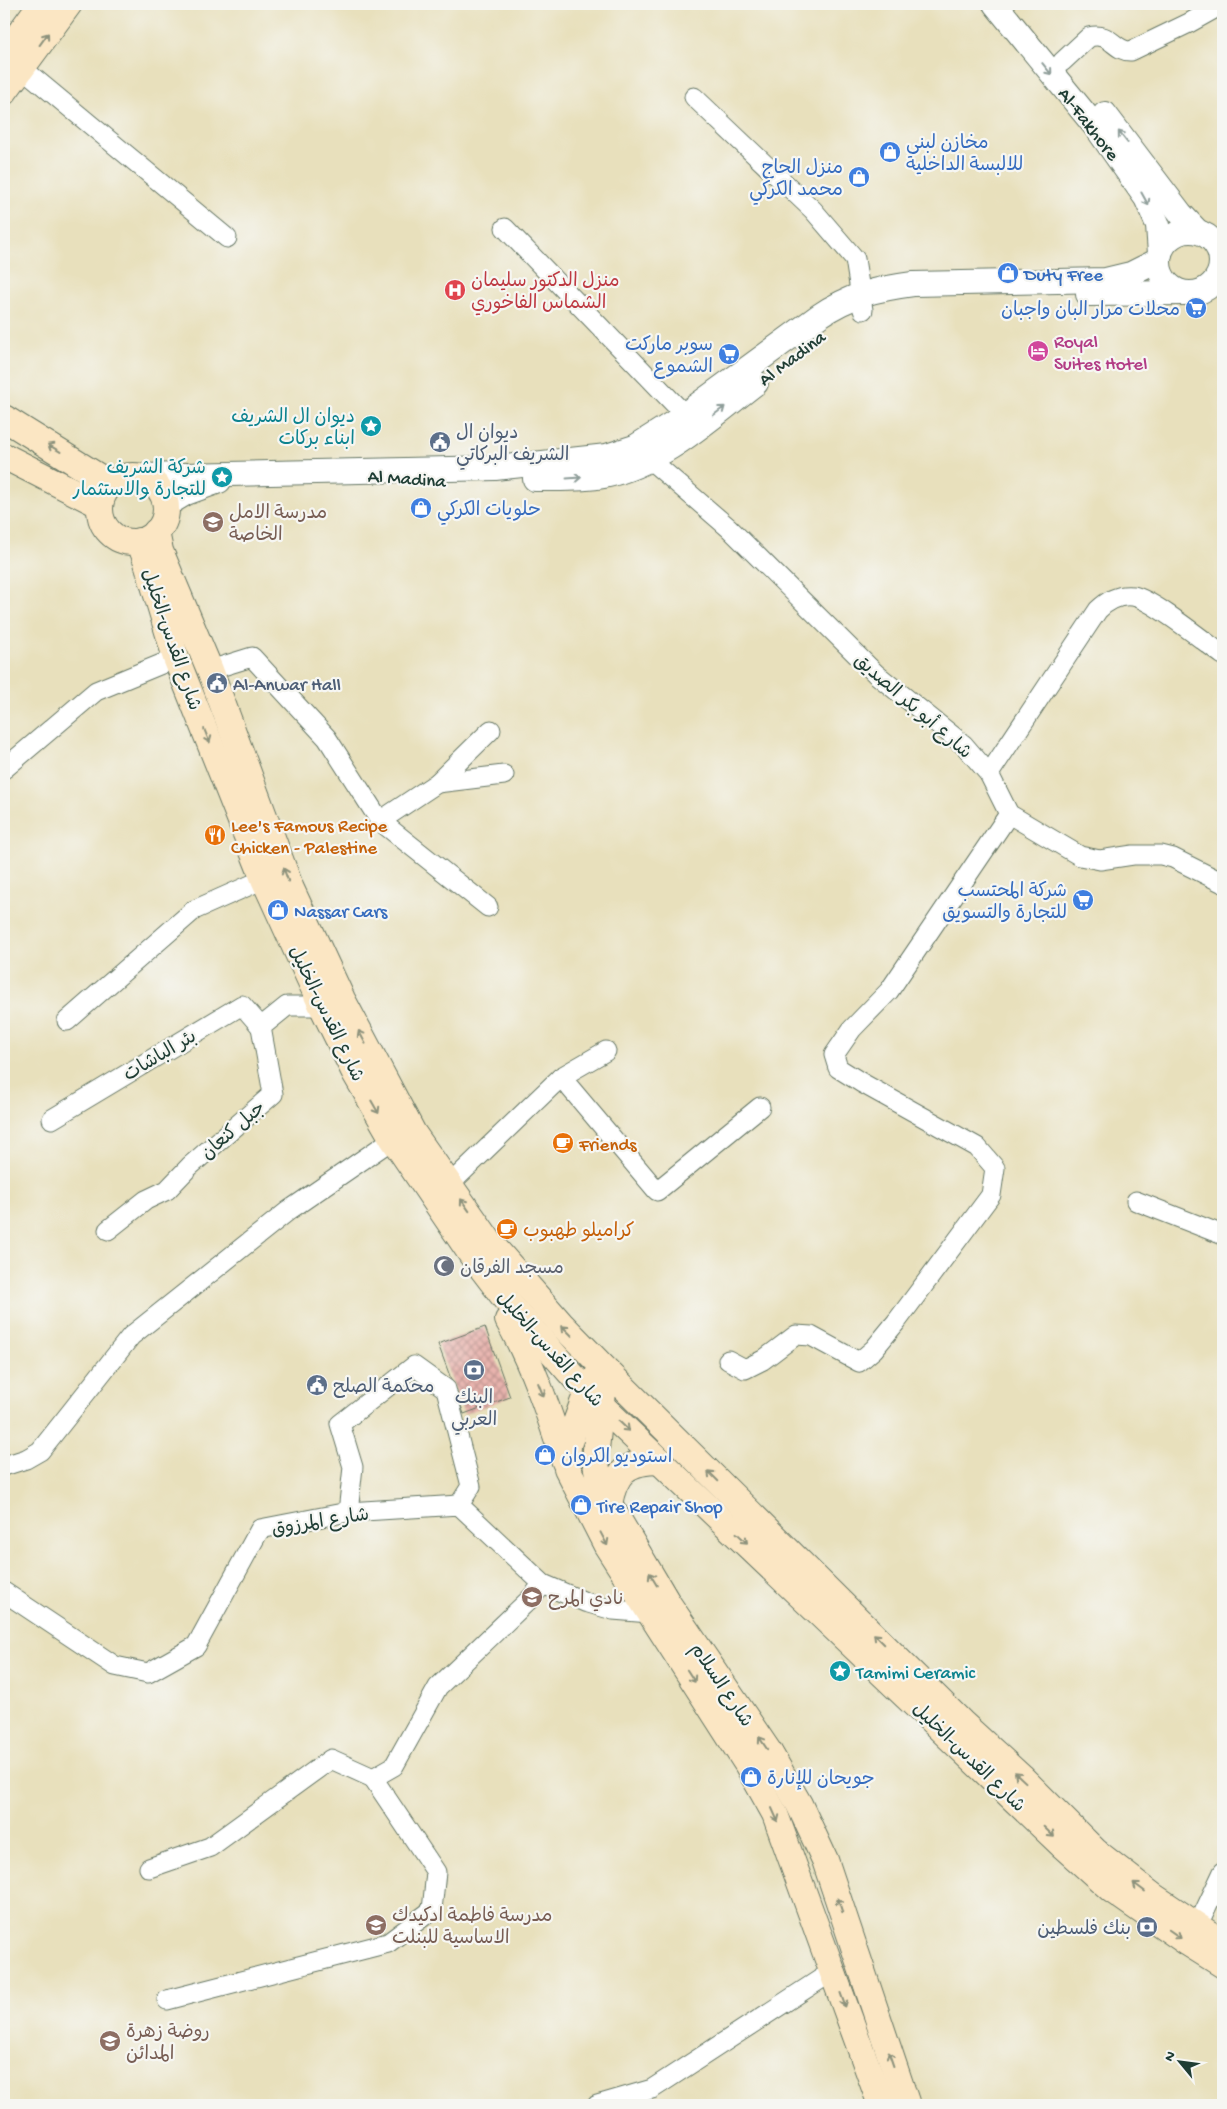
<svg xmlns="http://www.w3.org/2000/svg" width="1227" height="2109" font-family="'Gochi Hand','Playpen Sans Arabic',sans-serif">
<defs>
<pattern id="building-cross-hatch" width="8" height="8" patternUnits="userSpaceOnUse" patternTransform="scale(1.25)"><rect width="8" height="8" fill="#e8b3ad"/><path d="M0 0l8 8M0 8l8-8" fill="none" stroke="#bb938e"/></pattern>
</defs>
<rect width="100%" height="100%" fill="#f6f6f2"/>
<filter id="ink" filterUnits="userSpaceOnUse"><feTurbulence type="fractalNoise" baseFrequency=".02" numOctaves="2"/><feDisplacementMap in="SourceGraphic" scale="10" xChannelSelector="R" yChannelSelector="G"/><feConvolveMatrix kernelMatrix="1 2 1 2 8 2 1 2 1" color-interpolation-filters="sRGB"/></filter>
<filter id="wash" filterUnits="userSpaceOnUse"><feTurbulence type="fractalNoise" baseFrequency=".0096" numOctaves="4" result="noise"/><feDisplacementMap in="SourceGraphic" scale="20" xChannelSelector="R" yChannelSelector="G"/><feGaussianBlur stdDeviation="1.12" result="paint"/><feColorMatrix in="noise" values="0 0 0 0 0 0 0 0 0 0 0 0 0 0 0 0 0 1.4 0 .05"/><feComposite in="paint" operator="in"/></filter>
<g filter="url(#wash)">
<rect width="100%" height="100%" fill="#e8e0bc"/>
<g id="blocks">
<polygon fill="url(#building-cross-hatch)" points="485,1327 510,1397 464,1414 438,1344"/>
</g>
</g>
<g filter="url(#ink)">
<use href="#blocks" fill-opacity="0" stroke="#657664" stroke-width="1"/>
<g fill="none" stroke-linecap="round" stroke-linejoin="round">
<g stroke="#657664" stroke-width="21">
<g id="minor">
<path d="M1062 62 1089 37C1111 31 1114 52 1131 51L1189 23 1223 4"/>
<polyline points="22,68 227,238"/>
<polyline points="694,97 813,210 855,259 863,310"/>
<polyline points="505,228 685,415"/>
<polyline points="640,451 729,528 876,674 964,745 989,774 1009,814 1080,856 1100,860 1133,855 1161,855 1173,858 1223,883"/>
<polyline points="210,670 252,657 327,738 380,821"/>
<polyline points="4,769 96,691 176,658"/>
<path d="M989 774 1098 610C1108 600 1119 594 1133 596 1152 599 1205 642 1223 655"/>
<polyline points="437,783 504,775"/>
<polyline points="488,907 380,821 437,783 491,730"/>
<polyline points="67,1021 194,910 264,879"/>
<polyline points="561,1077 606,1051"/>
<polyline points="52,1119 242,1005 261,1027"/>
<polyline points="450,1184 561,1077 657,1191 760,1107"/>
<polyline points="1136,1201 1223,1235"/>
<polyline points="108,1230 146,1200 167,1190 190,1166 273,1094 261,1027 287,1006 322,1006"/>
<polyline points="728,1360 745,1369 763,1360 796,1335 811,1336 859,1362 874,1349 897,1321 991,1195 995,1168 977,1147 862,1083 838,1068 834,1055 852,1029 889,991 1009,814"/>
<polyline points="4,1466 26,1459 40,1451 131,1336 288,1211 393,1139"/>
<polyline points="348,1512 353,1467 340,1424 414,1366 446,1389 471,1486 459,1505"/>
<polyline points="4,1592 115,1666 148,1673 196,1646 260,1529 348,1512 459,1505 543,1584 585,1602 613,1610 650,1613 656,1609"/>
<polyline points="149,1868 210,1847 331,1759 373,1778 394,1766 438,1687 532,1597 543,1584"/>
<polyline points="1197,1927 1223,1872"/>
<polyline points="167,2000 388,1943 432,1910 436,1872 373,1778"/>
<polyline points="597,2105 652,2089 833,1971"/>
</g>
</g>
<g stroke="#657664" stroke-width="26">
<g id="tertiary">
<polyline points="995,4 1099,131 1146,198 1158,225 1160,254"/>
<polyline points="1105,114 1181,214 1197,231"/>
<circle cx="1190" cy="262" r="31"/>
<polyline points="1088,294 1184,293"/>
<path d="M140 476 495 468 607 456 635 447 673 423 819 316C850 295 876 289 913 284L1106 280 1131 274 1159 260"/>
<path d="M535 479C557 479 582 480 604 476 662 464 710 418 756 383"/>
<polyline points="166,505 186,493 219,481"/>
</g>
</g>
<g stroke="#657664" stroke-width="28">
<g id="secondary">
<polyline points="4,55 41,4"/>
<polyline points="4,92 69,4"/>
<polyline points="4,418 110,484"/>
<polyline points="4,456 100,505"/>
<circle cx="133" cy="509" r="33"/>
<polyline points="156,532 160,551 210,670 291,889 342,999 413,1133 491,1244 561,1324 602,1366 961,1722 1021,1777 1095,1851 1153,1896 1223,1943"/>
<polyline points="139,541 146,559 176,658 264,879 322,1006 355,1073 393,1139 471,1254 507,1301 588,1393 1063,1846 1112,1890 1188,1943 1223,1965"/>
<path d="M508 1320C533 1365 549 1413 565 1462"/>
<polyline points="596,1378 583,1403 568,1445 567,1468 607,1546 747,1764 775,1814 881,2105"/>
<polyline points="602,1392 595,1459 600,1484 609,1504 667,1602 769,1752 799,1804 825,1860 907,2105"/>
<path d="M609 1504C615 1473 626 1461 660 1461"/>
</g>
</g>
<use href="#minor" stroke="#fff" stroke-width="19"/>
<use href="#tertiary" stroke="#fff" stroke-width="24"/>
<use href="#secondary" stroke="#fbe6c3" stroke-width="26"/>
</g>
<defs><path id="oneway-shaft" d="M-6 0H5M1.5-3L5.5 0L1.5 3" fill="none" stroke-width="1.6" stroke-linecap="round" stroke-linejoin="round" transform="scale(1.25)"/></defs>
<g stroke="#8d927c">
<use href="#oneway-shaft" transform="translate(44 39) rotate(-54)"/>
<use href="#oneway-shaft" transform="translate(54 448) rotate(-149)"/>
<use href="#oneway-shaft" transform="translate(207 736) rotate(68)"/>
<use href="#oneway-shaft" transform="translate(286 875) rotate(-110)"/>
<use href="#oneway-shaft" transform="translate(362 1037) rotate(-118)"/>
<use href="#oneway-shaft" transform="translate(375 1107) rotate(60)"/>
<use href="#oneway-shaft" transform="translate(465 1205) rotate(-125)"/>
<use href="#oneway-shaft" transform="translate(567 1331) rotate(-135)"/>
<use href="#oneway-shaft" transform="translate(541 1390) rotate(68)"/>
<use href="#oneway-shaft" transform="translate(624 1426) rotate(44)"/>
<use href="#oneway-shaft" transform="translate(713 1476) rotate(-135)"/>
<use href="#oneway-shaft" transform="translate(742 1538) rotate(43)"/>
<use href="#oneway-shaft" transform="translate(604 1539) rotate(62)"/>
<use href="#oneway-shaft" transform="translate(653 1579) rotate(-121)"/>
<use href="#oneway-shaft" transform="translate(879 1639) rotate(-135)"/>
<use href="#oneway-shaft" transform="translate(691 1676) rotate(57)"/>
<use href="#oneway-shaft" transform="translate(763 1743) rotate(-124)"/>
<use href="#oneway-shaft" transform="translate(1020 1777) rotate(-137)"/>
<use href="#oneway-shaft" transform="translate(775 1815) rotate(66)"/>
<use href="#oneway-shaft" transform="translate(1049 1832) rotate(44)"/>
<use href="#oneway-shaft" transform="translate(1139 1887) rotate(-143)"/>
<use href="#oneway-shaft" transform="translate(840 1905) rotate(-108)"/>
<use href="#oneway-shaft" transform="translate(1175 1934) rotate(35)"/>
<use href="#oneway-shaft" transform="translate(843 2000) rotate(70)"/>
<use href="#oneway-shaft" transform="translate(891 2059) rotate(-109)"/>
</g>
<g stroke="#8f9e9a">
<use href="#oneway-shaft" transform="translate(1047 69) rotate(51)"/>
<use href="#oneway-shaft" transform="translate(1123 137) rotate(-128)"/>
<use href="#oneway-shaft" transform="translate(1145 199) rotate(61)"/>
<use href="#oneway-shaft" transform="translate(719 411) rotate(-37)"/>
<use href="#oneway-shaft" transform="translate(574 478) rotate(-4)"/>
</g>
</g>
<defs>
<g id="shop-disc" transform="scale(1.125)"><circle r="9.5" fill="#3f7fe0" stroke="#f6f6f2"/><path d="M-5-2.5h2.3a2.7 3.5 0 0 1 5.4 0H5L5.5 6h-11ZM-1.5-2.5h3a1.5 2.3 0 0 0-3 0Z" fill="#fff"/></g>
<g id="hospital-disc" transform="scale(1.125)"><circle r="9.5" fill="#e0444e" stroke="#f6f6f2"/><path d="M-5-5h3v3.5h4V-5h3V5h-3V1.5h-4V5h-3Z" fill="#fff"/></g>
<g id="supermarket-disc" transform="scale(1.125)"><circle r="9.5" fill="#3f7fe0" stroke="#f6f6f2"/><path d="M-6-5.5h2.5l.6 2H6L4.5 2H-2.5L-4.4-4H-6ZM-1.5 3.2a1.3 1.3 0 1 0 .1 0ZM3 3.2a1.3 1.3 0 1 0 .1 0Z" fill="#fff"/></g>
<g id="hotel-disc" transform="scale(1.125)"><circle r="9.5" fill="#d1479c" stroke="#f6f6f2"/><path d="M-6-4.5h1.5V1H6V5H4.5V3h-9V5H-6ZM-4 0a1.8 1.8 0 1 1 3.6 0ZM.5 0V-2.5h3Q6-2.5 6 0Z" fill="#fff"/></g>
<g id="sight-disc" transform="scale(1.125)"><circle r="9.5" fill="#0f9aa8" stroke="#f6f6f2"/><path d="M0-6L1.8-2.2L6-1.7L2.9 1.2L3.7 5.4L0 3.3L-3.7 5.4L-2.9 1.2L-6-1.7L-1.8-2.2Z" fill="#fff"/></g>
<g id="civic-disc" transform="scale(1.125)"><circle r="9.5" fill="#5c6f8a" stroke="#f6f6f2"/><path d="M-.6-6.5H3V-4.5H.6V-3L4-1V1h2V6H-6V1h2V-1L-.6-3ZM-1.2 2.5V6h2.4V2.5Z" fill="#fff"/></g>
<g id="school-disc" transform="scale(1.125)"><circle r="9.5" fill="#8d6e63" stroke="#f6f6f2"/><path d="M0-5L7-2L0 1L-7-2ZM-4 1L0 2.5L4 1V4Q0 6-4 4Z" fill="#fff"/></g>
<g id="restaurant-disc" transform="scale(1.125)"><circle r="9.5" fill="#e8710a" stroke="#f6f6f2"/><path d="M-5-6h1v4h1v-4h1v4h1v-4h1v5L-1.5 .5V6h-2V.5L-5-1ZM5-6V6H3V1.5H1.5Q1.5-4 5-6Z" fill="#fff"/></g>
<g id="cafe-disc" transform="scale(1.125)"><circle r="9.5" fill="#e8710a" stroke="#f6f6f2"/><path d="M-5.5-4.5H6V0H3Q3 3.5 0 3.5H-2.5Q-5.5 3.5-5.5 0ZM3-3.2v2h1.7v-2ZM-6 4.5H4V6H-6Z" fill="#fff"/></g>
<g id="mosque-disc" transform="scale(1.125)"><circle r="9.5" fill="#6b7280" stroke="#f6f6f2"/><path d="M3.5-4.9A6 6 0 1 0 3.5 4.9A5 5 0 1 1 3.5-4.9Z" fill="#fff"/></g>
<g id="bank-disc" transform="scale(1.125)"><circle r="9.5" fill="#5c6f8a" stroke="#f6f6f2"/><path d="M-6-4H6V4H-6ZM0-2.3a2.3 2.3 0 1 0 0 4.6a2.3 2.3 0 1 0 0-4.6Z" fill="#fff"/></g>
</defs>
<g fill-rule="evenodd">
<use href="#shop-disc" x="890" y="152"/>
<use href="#shop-disc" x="859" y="177"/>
<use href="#shop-disc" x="1008" y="273"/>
<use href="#hospital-disc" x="455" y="290"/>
<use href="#supermarket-disc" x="1196" y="308"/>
<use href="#hotel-disc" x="1038" y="351"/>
<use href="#supermarket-disc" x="729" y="354"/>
<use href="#sight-disc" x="371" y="426"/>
<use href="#civic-disc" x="440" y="442"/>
<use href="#sight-disc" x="222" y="477"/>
<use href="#shop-disc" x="421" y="508"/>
<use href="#school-disc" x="213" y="522"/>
<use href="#civic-disc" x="217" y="683"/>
<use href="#restaurant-disc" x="215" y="835"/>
<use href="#supermarket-disc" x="1083" y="900"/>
<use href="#shop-disc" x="278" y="910"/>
<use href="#cafe-disc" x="563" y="1143"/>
<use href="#cafe-disc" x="507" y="1229"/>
<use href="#mosque-disc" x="444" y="1266"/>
<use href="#bank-disc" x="474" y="1370"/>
<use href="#civic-disc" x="317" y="1385"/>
<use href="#shop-disc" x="545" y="1455"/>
<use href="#shop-disc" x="581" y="1505"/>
<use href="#school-disc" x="532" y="1597"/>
<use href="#sight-disc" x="840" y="1671"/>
<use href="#shop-disc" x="751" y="1777"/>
<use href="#school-disc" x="376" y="1925"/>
<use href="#bank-disc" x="1147" y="1927"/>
<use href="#school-disc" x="110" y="2041"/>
</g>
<g text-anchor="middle" stroke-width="4.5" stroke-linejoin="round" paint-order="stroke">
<g font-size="19" fill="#1f3d34" stroke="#f6f6f2">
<text transform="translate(1090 123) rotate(52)" y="7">Al-Fakhore</text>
<text transform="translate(791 357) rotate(-37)" y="7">Al Madina</text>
<text transform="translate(407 477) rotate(4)" y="7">Al Madina</text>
<text transform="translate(173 639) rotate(71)" y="7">شارع القدس-الخليل</text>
<text transform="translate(914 705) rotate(41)" y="7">شارع أبو بكر الصديق</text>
<text transform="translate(328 1013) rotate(64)" y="7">شارع القدس-الخليل</text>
<text transform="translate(159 1054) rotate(-31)" y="7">بئر الباشات</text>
<text transform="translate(232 1129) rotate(-41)" y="7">جبل كنعان</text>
<text transform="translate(551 1348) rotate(48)" y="7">شارع القدس-الخليل</text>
<text transform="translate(320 1520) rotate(-9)" y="7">شارع المرزوق</text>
<text transform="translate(723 1684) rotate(56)" y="7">شارع السلام</text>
<text transform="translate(970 1756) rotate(44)" y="7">شارع القدس-الخليل</text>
</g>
<g font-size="19" fill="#366cbe" stroke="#f6f6f2" text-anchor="start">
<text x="906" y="148">مخازن لبنى<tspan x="906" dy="22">للالبسة الداخلية</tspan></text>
<text x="843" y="173" text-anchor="end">منزل الحاج<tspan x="843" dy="22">محمد الكركي</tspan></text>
<text x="1024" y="280">Duty Free</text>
<text x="1180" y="315" text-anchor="end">محلات مرار البان واجبان</text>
<text x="713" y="350" text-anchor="end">سوبر ماركت<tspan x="713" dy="22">الشموع</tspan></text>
<text x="437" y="515">حلويات الكركي</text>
<text x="1067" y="896" text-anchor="end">شركة المحتسب<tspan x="1067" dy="22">للتجارة والتسويق</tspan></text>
<text x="294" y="917">Nassar Cars</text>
<text x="561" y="1462">استوديو الكروان</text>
<text x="597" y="1512">Tire Repair Shop</text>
<text x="767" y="1784">جويحان للإنارة</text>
</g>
<g font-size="19" fill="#be3a42" stroke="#f6f6f2" text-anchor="start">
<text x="471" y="286">منزل الدكتور سليمان<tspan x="471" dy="22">الشماس الفاخوري</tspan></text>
</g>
<g font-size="19" fill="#b23c85" stroke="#f6f6f2" text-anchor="start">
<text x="1054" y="347">Royal<tspan x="1054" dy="22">Suites Hotel</tspan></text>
</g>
<g font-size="19" fill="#0d838f" stroke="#f6f6f2" text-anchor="end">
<text x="355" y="422">ديوان ال الشريف<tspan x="355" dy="22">ابناء بركات</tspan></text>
<text x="206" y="473">شركة الشريف<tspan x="206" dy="22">للتجارة والاستثمار</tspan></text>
<text x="856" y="1678" text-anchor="start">Tamimi Ceramic</text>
</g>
<g font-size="19" fill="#4e5e75" stroke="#f6f6f2" text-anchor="start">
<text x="456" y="438">ديوان ال<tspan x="456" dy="22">الشريف البركاتي</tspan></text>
<text x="233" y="690">Al-Anwar Hall</text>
<text x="333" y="1392">محكمة الصلح</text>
<text x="474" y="1403" text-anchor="middle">البنك<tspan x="474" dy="22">العربي</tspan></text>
<text x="1131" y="1934" text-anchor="end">بنك فلسطين</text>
</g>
<g font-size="19" fill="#785e54" stroke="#f6f6f2" text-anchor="start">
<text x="229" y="518">مدرسة الامل<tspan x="229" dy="22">الخاصة</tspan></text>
<text x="548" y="1604">نادي المرح</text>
<text x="392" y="1921">مدرسة فاطمة ادكيدك<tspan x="392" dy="22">الاساسية للبنلت</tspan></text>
<text x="126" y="2037">روضة زهرة<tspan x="126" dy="22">المدائن</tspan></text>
</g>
<g font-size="19" fill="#c56008" stroke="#f6f6f2" text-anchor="start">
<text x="231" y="831">Lee's Famous Recipe<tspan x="231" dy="22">Chicken - Palestine</tspan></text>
<text x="579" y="1150">Friends</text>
<text x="523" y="1236">كراميلو طهبوب</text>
</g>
<g font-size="19" fill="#5b616d" stroke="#f6f6f2" text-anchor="start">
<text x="460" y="1273">مسجد الفرقان</text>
</g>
</g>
<rect width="1227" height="2109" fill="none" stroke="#f6f6f2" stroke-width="20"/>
<g transform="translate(1180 2062) rotate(299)" stroke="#f6f6f2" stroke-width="4" paint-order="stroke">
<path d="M0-4L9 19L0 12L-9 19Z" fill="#1f3d34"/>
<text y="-8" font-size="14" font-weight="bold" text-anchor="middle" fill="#1f3d34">N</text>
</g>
</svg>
